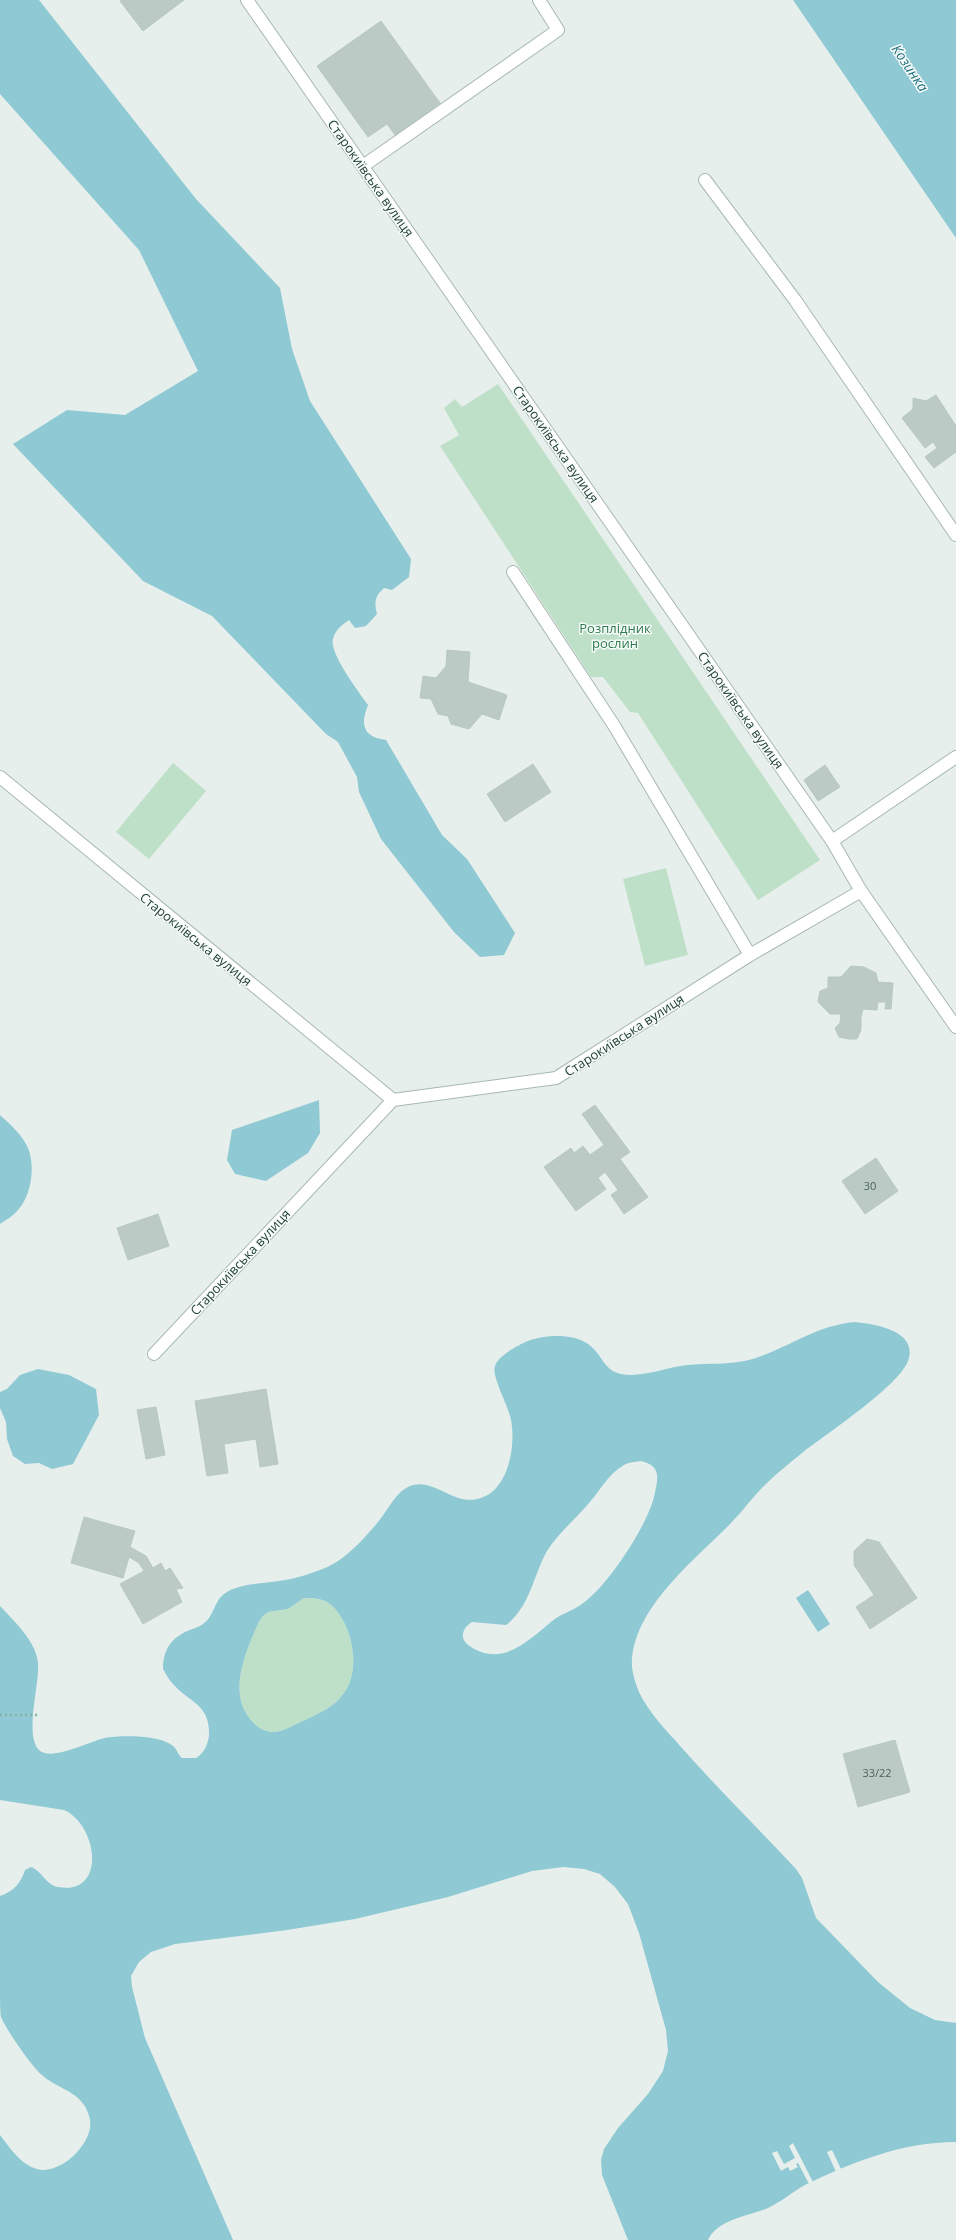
<svg xmlns="http://www.w3.org/2000/svg" width="956" height="2240" font-family="'Open Sans',sans-serif">
<rect width="100%" height="100%" fill="#e6efeb"/>
<g fill="#bfe0c8">
<polygon points="498,384 820,860 758,900 638,713 630,712 603,677 591,677 440,446 459,435 444,408 455,399 462,407"/>
<polygon points="173,763 206,791 149,859 116,832"/>
<polygon points="666,868 688,955 645,966 623,879"/>
<path d="M304 1598C313 1598 322 1598 330 1604 352 1622 362 1669 344 1693 334 1707 320 1713 305 1720 295 1724 282 1733 271 1732 262 1731 256 1726 251 1720 231 1697 241 1665 251 1640 255 1632 257 1623 263 1616L268 1612 288 1609Z"/>
</g>
<g fill="#8ec9d4" fill-rule="evenodd">
<path d="M0 0H39L196 199 280 288 292 349 310 401 411 559 409 577 392 590 384 588C375 596 374 602 377 614L366 626 355 628 349 620C342 625 335 630 333 639 329 653 359 692 368 705 360 725 363 737 386 740L442 835 467 859 515 933 504 955 480 957 454 932 381 839 359 792 357 777 338 742 326 734 212 616 143 581 13 444 67 410 125 415 198 371 139 250 0 94Z"/>
<polygon points="793,0 956,0 956,238"/>
<polygon points="319,1100 320,1133 308,1153 266,1181 235,1174 227,1160 232,1130"/>
<path d="M0 1115C10 1124 21 1134 27 1146 36 1164 32 1196 17 1211 13 1216 6 1220 0 1224Z"/>
<path d="M855 1322C875 1324 919 1331 908 1361 898 1387 826 1434 802 1453 790 1463 778 1472 767 1483 754 1495 744 1510 731 1523 695 1560 630 1610 632 1667 633 1675 636 1685 639 1692 649 1713 666 1730 681 1747 718 1789 758 1828 796 1869L802 1878 816 1918 878 1982 910 2008 935 2020 956 2023V2142C902 2142 853 2162 805 2185 792 2192 781 2202 768 2208 749 2216 718 2219 708 2240H628L602 2175 601 2160 604 2149 618 2128 648 2094 663 2071 668 2051 666 2030 639 1933 628 1904 615 1887 600 1874 584 1869 563 1867 532 1871 448 1897 355 1919 287 1930 175 1944 151 1952 139 1962 131 1976 132 1987 145 2038 233 2240H0V2135C10 2148 20 2164 37 2169 60 2176 94 2143 90 2120 85 2092 61 2091 43 2076 32 2067 7 2031 1 2017 0 2010 0 1998 0 1990 0 1959 0 1927 0 1896 13 1892 21 1883 25 1870L31 1867C42 1871 46 1885 58 1887 107 1896 98 1825 64 1810L0 1800V1606C14 1621 36 1641 38 1663 40 1683 24 1735 39 1750 51 1762 90 1741 105 1738 121 1735 161 1735 173 1746 177 1749 178 1755 182 1758H196C204 1753 208 1745 209 1735 210 1704 190 1703 173 1684 169 1680 166 1674 163 1669 163 1649 172 1637 190 1630 194 1628 199 1627 203 1624 214 1617 214 1601 224 1594 239 1583 262 1584 279 1581 295 1579 310 1574 325 1568 345 1560 364 1539 378 1522 389 1509 396 1490 413 1485 436 1479 455 1507 481 1498 509 1489 516 1445 511 1420 509 1407 491 1376 495 1366 498 1356 518 1345 528 1341 545 1335 572 1333 588 1344 606 1357 602 1375 632 1375 653 1374 668 1367 688 1365 708 1363 729 1365 749 1360 788 1349 813 1326 855 1322ZM641 1461C662 1466 658 1479 654 1497 647 1526 607 1587 582 1604 572 1611 560 1614 551 1622 528 1641 502 1667 471 1647 459 1640 461 1629 472 1622L506 1625C530 1607 533 1576 547 1551 558 1533 575 1520 589 1503 600 1491 608 1474 624 1465 629 1462 635 1462 641 1461ZM304 1598C313 1598 322 1598 330 1604 352 1622 362 1669 344 1693 334 1707 320 1713 305 1720 295 1724 282 1733 271 1732 262 1731 256 1726 251 1720 231 1697 241 1665 251 1640 255 1632 257 1623 263 1616L268 1612 288 1609Z"/>
<polygon points="38,1369 69,1375 96,1389 99,1415 73,1464 52,1469 39,1463 25,1464 13,1456 7,1439 6,1422 0,1408 0,1392 7,1389 20,1375"/>
<polygon points="808,1590 830,1624 818,1632 796,1598"/>
</g>
<g fill="#e6efeb">
<polygon points="793,2143 813,2182 809,2184 798,2163 796,2164 798,2167 790,2171 788,2167 781,2171 772,2153 777,2151 784,2164 795,2158 789,2146"/>
<polygon points="832,2150 841,2169 836,2172 827,2152"/>
</g>
<g fill="#bbcac4" stroke="#b8c9c2">
<polygon points="122,0 184,0 143,31 120,1"/>
<polygon points="381,21 440,103 395,135 387,124 368,137 317,66"/>
<polygon points="936,395 956,426 956,452 934,468 925,457 937,448 933,442 925,448 902,418 913,409 913,398 926,401"/>
<polygon points="447,650 470,652 468,682 507,695 499,720 482,714 469,729 451,724 448,716 438,714 431,699 420,698 423,676 436,678 446,666"/>
<polygon points="533,764 551,792 505,822 487,794"/>
<polygon points="825,765 840,787 818,801 804,780"/>
<polygon points="851,966 864,967 876,973 878,982 893,983 891,1009 885,1009 886,1002 878,1002 877,1010 863,1009 861,1018 861,1030 857,1039 848,1039 839,1037 835,1028 840,1023 841,1014 830,1014 818,1002 820,991 828,988 828,977 841,977"/>
<polygon points="595,1105 630,1152 620,1159 648,1197 624,1214 611,1195 618,1190 605,1172 598,1178 606,1189 576,1211 544,1167 571,1148 574,1153 583,1146 590,1155 604,1145 582,1114"/>
<polygon points="876,1158 898,1191 865,1214 842,1181"/>
<polygon points="158,1214 169,1246 128,1260 117,1228"/>
<polygon points="266,1389 278,1464 260,1467 256,1439 224,1444 228,1473 207,1476 195,1401"/>
<polygon points="156,1407 165,1455 146,1459 137,1410"/>
<polygon points="84,1517 135,1531 130,1547 146,1556 153,1568 161,1563 165,1571 170,1568 183,1588 176,1589 182,1602 143,1624 120,1584 144,1571 139,1563 129,1557 123,1578 71,1563"/>
<polygon points="867,1539 879,1542 917,1598 870,1629 856,1607 874,1595 854,1565 854,1551"/>
<polygon points="895,1740 910,1792 858,1807 843,1754"/>
</g>
<g fill="none" stroke-linecap="round" stroke-linejoin="round">
<g stroke="#a8b8b2" stroke-width="14">
<g id="minor">
<polyline points="247,0 832,841 861,891 956,1027"/>
<polyline points="363,166 558,30 539,0"/>
<polyline points="705,180 795,300 956,535"/>
<polyline points="513,572 615,727 750,955"/>
<polyline points="0,777 393,1100"/>
<polyline points="832,841 956,757"/>
<polyline points="154,1354 393,1100 556,1078 750,955 861,891"/>
</g>
</g>
<polyline stroke="#86b3a5" stroke-width="2.5" stroke-dasharray="2 3" stroke-linecap="butt" points="0,1715 38,1715"/>
<use href="#minor" stroke="#fff" stroke-width="12"/>
</g>
<g text-anchor="middle" stroke-width="3" stroke-linejoin="round" paint-order="stroke">
<g font-size="11" fill="#4a645c">
<text x="870" y="1190">30</text>
<text x="877" y="1777">33/22</text>
</g>
<g font-size="13" fill="#24423a" stroke="#f7fbf9">
<text transform="translate(371 178) rotate(55)" y="5">Старокиївська вулиця</text>
<text transform="translate(556 444) rotate(55)" y="5">Старокиївська вулиця</text>
<text transform="translate(741 710) rotate(55)" y="5">Старокиївська вулиця</text>
<text transform="translate(196 939) rotate(39)" y="5">Старокиївська вулиця</text>
<text transform="translate(624 1035) rotate(-33)" y="5">Старокиївська вулиця</text>
<text transform="translate(240 1262) rotate(-47)" y="5">Старокиївська вулиця</text>
</g>
<g font-size="13" fill="#2d7a4b" stroke="#f7fbf9">
<text x="615" y="633">Розплідник<tspan x="615" dy="15">рослин</tspan></text>
</g>
<g font-size="14" font-style="italic" fill="#1c6f80" stroke="#f7fbf9">
<text transform="translate(910 68) rotate(56)" y="5">Козинка</text>
</g>
</g>
</svg>
